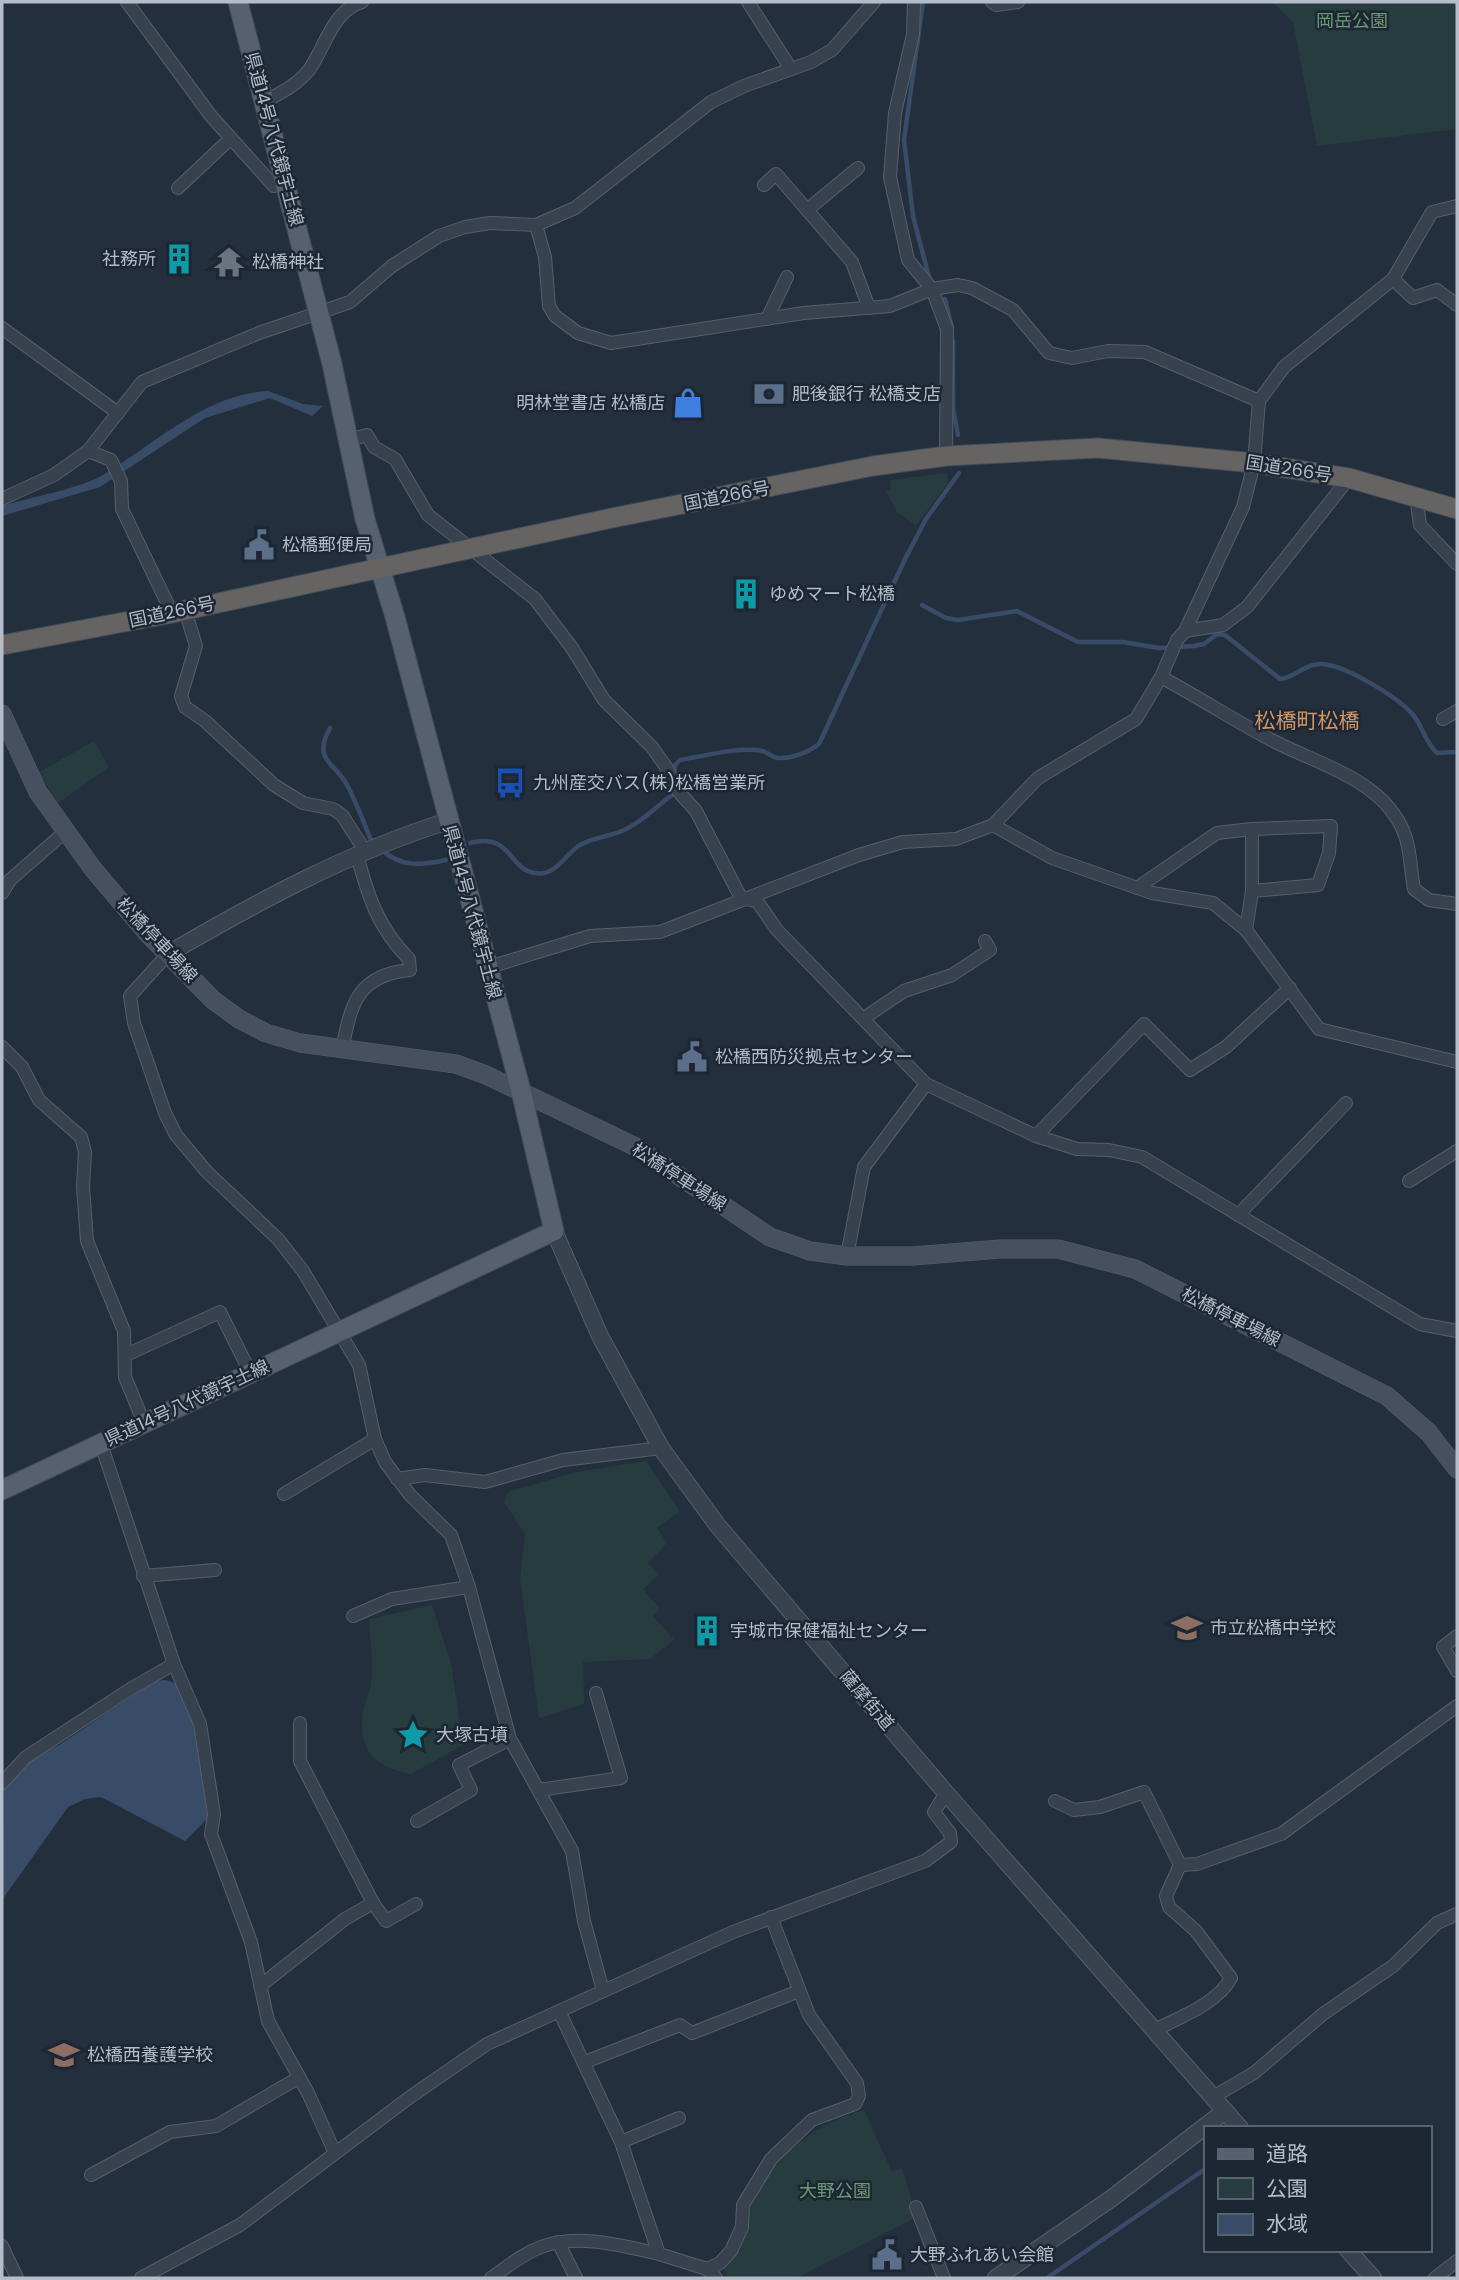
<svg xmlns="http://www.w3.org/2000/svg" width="1459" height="2280" font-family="Poppins,'Noto Sans JP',sans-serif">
<rect width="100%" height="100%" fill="#242f3e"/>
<g fill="#263c3f">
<polygon points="1272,2 1457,2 1457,129 1317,146 1293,22"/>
<polygon points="947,473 948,483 916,526 897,512 886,491 891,490 890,480"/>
<polygon points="94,741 109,767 57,804 39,772"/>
<polygon points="646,1461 680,1511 657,1528 667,1543 648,1563 658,1575 643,1589 660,1609 653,1616 674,1640 650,1659 583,1662 584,1704 539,1718 520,1579 525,1534 504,1502 508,1492 576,1472"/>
<path d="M432 1605 451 1663 463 1745 411 1774C373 1766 358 1751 363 1710 365 1701 370 1693 371 1684 374 1663 370 1640 369 1619Z"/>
<path d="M864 2110 892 2172 902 2168 917 2217 796 2278H728L724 2268C747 2242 740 2232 752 2205 773 2155 814 2125 864 2110Z"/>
</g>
<g fill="#394c67">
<path d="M268 391 303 404 323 406 312 416 270 398 205 418 100 487 2 516V506C31 497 75 490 101 476 154 445 204 394 268 391Z"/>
<polygon points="166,1680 175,1683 194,1719 208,1818 185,1841 101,1797 85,1799 68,1807 2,1900 4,1789 29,1760 59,1745 155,1681"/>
</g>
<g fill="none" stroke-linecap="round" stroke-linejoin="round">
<g stroke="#394c67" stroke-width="4.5">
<polyline points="923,2 904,140 913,216 929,277"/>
<polyline points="945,299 952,328"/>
<polyline points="953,341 953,409 958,435"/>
<path d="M922 605 946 618 958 620 1017 611 1078 642H1123L1159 648 1194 646 1204 644 1217 634 1225 635 1280 679C1295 678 1304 664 1320 664 1342 663 1400 698 1414 716 1423 728 1426 743 1437 753L1457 752"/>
<path d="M330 728C312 761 335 762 347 785 356 802 363 820 370 838L376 844"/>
<path d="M674 774 675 765 680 760C705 756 732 748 757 750 765 750 771 757 778 758 791 759 809 752 819 744L905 559 926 519 959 473"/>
<path d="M470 843C511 832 508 868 534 873 558 877 565 852 582 844 596 837 611 836 624 830 642 822 657 806 672 795V790"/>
<path d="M382 850C401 868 423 865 446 860"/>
<polyline points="1047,2278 1205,2169"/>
</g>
<g stroke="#565f6c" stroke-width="14">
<g id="minor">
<polyline points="127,2 211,116 274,186"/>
<polyline points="748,2 791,69"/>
<polyline points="914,2 913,34 895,113 890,177 908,260 932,289 947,329 946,456"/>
<polyline points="992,2 996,5 1018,2"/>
<path d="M264 102C280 93 297 85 309 70 326 46 332 11 362 2"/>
<polyline points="764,185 776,174 852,262 869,308"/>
<polyline points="178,188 230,139"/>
<polyline points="807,210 858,168"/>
<polyline points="536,225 545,257 549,306 555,316 578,333 611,343 804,313 890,306 932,289 958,285 972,288 1013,310 1049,353 1072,358 1108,351 1145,352 1259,401"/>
<polyline points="1393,279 1413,298 1437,290 1457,305"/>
<polyline points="767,319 787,277"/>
<polyline points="2,328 118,413"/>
<polyline points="349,440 367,435 374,447 395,459 428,515 535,599 572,648 604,700 652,747 666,767 678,791 696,811 741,898 757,901 777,930 926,1084 1036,1136 1077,1149 1109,1150 1142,1157 1420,1324 1457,1331"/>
<polyline points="88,451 111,460 121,481 122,509 172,613"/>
<polyline points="1416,496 1420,525 1457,564"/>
<polyline points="2,499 54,475 88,451 142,382 259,333 350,302 392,266 439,236 465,227 490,223 536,225 575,208 711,102 744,86 811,62 832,50 874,2"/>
<polyline points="185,610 196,646 181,696 185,707 205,721 274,785 303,803 333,809 342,815 365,851"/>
<polyline points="1185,631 1223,625 1247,607 1349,478"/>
<path d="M1161 677C1196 696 1229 717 1264 736 1309 762 1376 775 1401 826 1411 845 1410 868 1414 889L1429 900 1457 904"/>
<polyline points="1443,719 1457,711"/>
<polyline points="993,825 1052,858 1152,893 1213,903 1246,930 1319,1029 1457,1062"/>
<polyline points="1252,829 1331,826 1329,853 1318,885 1252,891"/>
<polyline points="1137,888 1217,833 1252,829 1252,891 1246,930"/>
<polyline points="2,893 10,880 66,831"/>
<polyline points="168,954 130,996 134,1023 165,1113 176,1135 207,1172 278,1239 303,1271 359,1365 375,1439 385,1462 410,1495 451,1535 469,1587 510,1739 572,1851 584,1921 603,1991"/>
<polyline points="486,968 590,936 660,932 859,855 903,842 956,839 993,825 1038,778 1136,719 1161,677 1177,640 1185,631 1243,507 1254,463 1259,401 1284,367 1393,279 1432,212 1457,206"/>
<polyline points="864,1018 904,991 952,975 990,950 985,941"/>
<polyline points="2,1047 22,1067 39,1100 81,1137 85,1152 83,1187 87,1241 124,1331 125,1377 144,1423"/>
<path d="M342 1050C351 1004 357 975 410 970L409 959C378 928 368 896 357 855"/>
<polyline points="1036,1136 1144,1024 1190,1070 1226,1047 1290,988"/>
<polyline points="1409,1181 1457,1151"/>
<polyline points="1238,1215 1346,1103"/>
<polyline points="847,1256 864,1167 926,1084"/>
<polyline points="126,1355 220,1312 251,1374"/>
<polyline points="101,1444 174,1664 200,1724 214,1814 211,1834 251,1942 268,2021 308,2093 335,2153"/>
<polyline points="397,1479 425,1475 485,1482 563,1460 661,1448"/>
<polyline points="284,1494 375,1439"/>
<polyline points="143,1576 215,1570"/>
<polyline points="353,1616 392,1599 469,1587"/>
<polyline points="1457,1636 1443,1647 1457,1671"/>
<polyline points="2,1783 26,1757 132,1688 174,1664"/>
<polyline points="539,1790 621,1778 596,1693"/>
<polyline points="1055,1801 1074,1810 1100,1807 1144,1792 1180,1865 1197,1864 1281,1834 1457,1706"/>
<polyline points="417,1821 471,1790 459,1765 510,1739"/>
<polyline points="373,1903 386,1921 416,1904"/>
<polyline points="260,1986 345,1919 373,1903 300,1761 300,1723"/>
<polyline points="559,2011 621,2142 659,2254 707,2269 716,2278"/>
<path d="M1155 2030C1180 2017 1217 2004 1231 1978L1196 1931 1169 1907 1166 1896 1180 1865"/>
<polyline points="585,2062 680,2025 692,2033 799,1991"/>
<polyline points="1213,2097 1254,2073 1323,2014 1393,1966 1437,1923 1457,1914"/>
<polyline points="621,2142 679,2118"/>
<polyline points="91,2175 170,2132 216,2126 298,2078"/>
<polyline points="916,2207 944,2278"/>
<polyline points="558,2242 576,2278"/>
<polyline points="2,2246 17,2278"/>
<polyline points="707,2269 720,2263 731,2251 742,2227 743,2205 771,2159 812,2120 855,2104 859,2096 857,2083 809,2015 771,1917"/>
<polyline points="141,2278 240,2225 410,2097 487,2044 733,1932 925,1861 951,1842 950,1833 934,1812 946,1793"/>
<path d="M491 2278C507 2267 522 2254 541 2247 577 2233 623 2246 659 2254"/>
<polyline points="1435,2278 1457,2261"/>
</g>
</g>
<g stroke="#565f6c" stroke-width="18">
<g id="tertiary">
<path d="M168 954C257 902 349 852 448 821"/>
<polyline points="554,1231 600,1336 661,1448 718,1526 946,1793 1240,2128"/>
<polyline points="1348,2250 1373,2278"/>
<polyline points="996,2278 1112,2198 1225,2111"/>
</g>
</g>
<g stroke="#565f6c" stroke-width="19">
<polyline id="secondary" points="2,714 38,792 93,869 148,934 213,1000 239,1019 266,1033 300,1043 456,1064 486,1075 636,1147 770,1237 810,1251 847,1256 913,1256 1000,1249 1058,1249 1135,1269 1387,1396 1429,1433 1457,1469"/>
</g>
<g stroke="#414a57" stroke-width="21">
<polyline id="primary" points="2,1490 554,1231 521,1091 395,617 365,519 332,364 238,2"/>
</g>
<g stroke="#434c59" stroke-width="21">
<polyline id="trunk" points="2,645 172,613 612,518 873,466 946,456 1098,448 1254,463 1349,478 1457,509"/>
</g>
<use href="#minor" stroke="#38414e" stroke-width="12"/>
<use href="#tertiary" stroke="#38414e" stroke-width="16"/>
<use href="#secondary" stroke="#465061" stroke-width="18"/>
<use href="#primary" stroke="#56606e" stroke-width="19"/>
<use href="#trunk" stroke="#656462" stroke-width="19"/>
</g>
<defs>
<g id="building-bare" transform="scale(2.415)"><path d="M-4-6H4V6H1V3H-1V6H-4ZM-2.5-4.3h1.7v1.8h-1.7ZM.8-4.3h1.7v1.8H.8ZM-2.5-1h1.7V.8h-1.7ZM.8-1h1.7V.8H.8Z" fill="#0f9aa8" stroke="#1d2633" stroke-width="2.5" paint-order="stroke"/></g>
<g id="temple-bare" transform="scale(2.415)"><path d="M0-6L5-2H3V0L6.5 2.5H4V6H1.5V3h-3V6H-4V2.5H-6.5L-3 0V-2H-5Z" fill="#6b7280" stroke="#1d2633" stroke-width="2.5" paint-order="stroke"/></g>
<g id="bank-bare" transform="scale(2.415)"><path d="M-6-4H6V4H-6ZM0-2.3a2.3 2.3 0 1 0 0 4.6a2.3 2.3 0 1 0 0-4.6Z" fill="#5c6f8a" stroke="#1d2633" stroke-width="2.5" paint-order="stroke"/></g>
<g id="shop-bare" transform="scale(2.415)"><path d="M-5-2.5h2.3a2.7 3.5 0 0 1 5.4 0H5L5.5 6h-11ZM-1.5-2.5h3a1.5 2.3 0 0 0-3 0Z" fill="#3f7fe0" stroke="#1d2633" stroke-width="2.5" paint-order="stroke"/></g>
<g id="civic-bare" transform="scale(2.415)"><path d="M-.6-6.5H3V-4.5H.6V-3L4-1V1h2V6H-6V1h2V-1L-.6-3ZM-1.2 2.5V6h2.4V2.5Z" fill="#5c6f8a" stroke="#1d2633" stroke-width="2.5" paint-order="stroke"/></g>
<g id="bus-bare" transform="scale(2.415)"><path d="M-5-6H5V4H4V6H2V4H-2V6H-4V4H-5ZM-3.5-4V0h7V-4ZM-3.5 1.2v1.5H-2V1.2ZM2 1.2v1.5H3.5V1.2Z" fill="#1a4fb4" stroke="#1d2633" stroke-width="2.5" paint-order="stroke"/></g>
<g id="school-bare" transform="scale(2.415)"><path d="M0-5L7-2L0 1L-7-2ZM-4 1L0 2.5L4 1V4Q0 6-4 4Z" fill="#8d6e63" stroke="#1d2633" stroke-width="2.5" paint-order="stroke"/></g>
<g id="sight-bare" transform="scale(2.415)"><path d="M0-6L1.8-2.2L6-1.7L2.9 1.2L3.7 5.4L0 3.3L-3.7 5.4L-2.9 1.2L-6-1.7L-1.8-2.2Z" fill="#0f9aa8" stroke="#1d2633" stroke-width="2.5" paint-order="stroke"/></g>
</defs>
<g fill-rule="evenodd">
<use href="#building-bare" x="179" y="259"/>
<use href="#temple-bare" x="229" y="262"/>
<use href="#bank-bare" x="769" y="394"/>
<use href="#shop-bare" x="688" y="403"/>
<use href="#civic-bare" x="259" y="545"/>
<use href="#building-bare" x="746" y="594"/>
<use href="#bus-bare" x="510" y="783"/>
<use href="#civic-bare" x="692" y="1057"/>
<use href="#school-bare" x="1187" y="1628"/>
<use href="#building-bare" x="707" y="1631"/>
<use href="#sight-bare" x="413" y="1735"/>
<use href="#school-bare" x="64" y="2055"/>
<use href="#civic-bare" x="887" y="2255"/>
</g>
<g text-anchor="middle" stroke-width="5" stroke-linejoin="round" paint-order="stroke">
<g font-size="18" fill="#6b9a76" stroke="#1d2633">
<text x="1352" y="27">岡岳公園</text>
<text x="835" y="2197">大野公園</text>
</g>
<g font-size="18" fill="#b4bcc9" stroke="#1d2633">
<text transform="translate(274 139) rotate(75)" y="6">県道14号八代鏡宇土線</text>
<text transform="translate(1289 469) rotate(9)" y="6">国道266号</text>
<text transform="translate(727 496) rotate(-11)" y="6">国道266号</text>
<text transform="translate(172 612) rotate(-12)" y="6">国道266号</text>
<text transform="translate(472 912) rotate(75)" y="6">県道14号八代鏡宇土線</text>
<text transform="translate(157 940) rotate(47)" y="6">松橋停車場線</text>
<text transform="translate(679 1177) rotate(33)" y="6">松橋停車場線</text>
<text transform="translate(1231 1317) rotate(27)" y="6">松橋停車場線</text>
<text transform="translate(187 1403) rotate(-25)" y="6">県道14号八代鏡宇土線</text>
<text transform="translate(867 1700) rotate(50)" y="6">薩摩街道</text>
</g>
<g font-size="18" fill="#b4bcc9" stroke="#1d2633" text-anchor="start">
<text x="156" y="265" text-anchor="end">社務所</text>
<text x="252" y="268">松橋神社</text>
<text x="792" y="400">肥後銀行 松橋支店</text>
<text x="665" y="409" text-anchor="end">明林堂書店 松橋店</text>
<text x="282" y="551">松橋郵便局</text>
<text x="769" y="600">ゆめマート松橋</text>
<text x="533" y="789">九州産交バス(株)松橋営業所</text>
<text x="715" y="1063">松橋西防災拠点センター</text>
<text x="1210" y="1634">市立松橋中学校</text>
<text x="730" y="1637">宇城市保健福祉センター</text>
<text x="436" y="1741">大塚古墳</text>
<text x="87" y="2061">松橋西養護学校</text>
<text x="910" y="2261">大野ふれあい会館</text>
</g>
<g font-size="21" fill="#d59563" stroke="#1d2633">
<text x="1307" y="728">松橋町松橋</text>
</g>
</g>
<rect width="1459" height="2280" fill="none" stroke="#b4bcc9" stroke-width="7"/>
<rect x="1204" y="2126" width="228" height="126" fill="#1d2633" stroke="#59626f" stroke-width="2"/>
<rect x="1218" y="2149" width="35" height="10" fill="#56606e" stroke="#59626f" stroke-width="2"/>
<text x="1266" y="2161" font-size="21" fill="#b4bcc9">道路</text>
<rect x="1218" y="2178" width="35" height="21" fill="#263c3f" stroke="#59626f" stroke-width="2"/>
<text x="1266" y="2196" font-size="21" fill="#b4bcc9">公園</text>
<rect x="1218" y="2214" width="35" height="21" fill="#394c67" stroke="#59626f" stroke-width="2"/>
<text x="1266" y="2231" font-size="21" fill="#b4bcc9">水域</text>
</svg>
